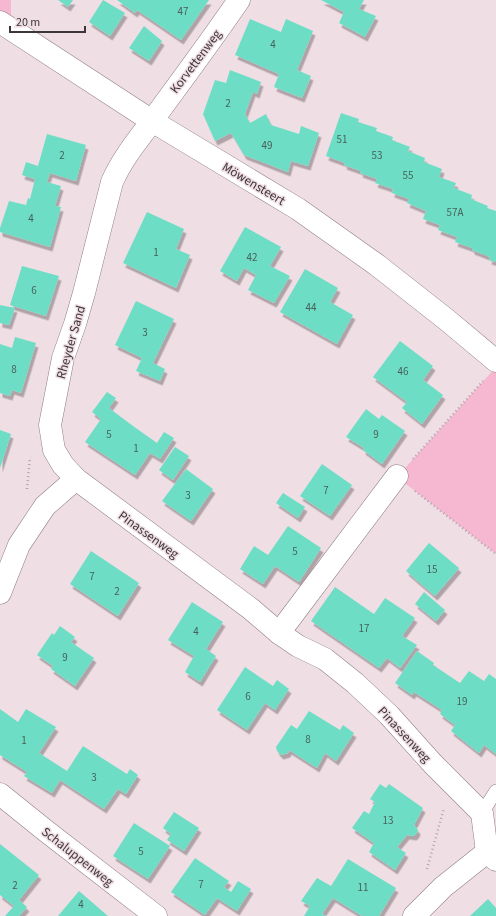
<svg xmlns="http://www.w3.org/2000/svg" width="496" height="916" font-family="'Source Sans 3',sans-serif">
<defs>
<filter id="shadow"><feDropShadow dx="2.5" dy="4.5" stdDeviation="0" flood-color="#0004"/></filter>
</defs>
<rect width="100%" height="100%" fill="#efdee4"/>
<g fill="#f6b7d1">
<polygon points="0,0 11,0 11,29 0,22"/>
<polygon points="496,367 496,554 397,477"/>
</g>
<g fill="#6ddec5" filter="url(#shadow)">
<polygon points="58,0 73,0 68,7"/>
<polygon points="103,0 125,13 110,36 89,22"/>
<polygon points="117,0 209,0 181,40 137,10 135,13"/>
<polygon points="321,0 364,0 359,9 376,16 365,37 339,23 344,12"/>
<polygon points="250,19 281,32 286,19 313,31 297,70 311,76 302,98 274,87 279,74 235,55"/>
<polygon points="144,26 162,41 149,61 129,48"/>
<polygon points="230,70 261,82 257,94 253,92 245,114 250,123 266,114 271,125 299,134 301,126 319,133 308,166 291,161 288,172 244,155 231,133 215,141 203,114 215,80 226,83"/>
<polygon points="341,113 359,119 358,122 377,128 376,131 393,137 392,140 410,147 408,151 425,158 424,162 442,169 439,177 456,183 454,188 472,195 471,199 488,206 487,208 496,211 496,262 489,260 490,257 472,250 472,248 455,242 457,237 438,230 440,225 423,219 426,211 407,203 409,199 392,193 393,189 375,183 377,179 360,173 361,171 344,165 345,163 326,156"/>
<polygon points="47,134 86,145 76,181 50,173 47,182 61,186 55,206 61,207 50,247 0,232 0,228 9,201 26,205 28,198 30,199 35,179 22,175 26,162 38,166"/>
<polygon points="147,212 184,229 176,249 190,255 176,288 123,263"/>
<polygon points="245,227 281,247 270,266 290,276 274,303 248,290 256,275 244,268 237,281 220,271"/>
<polygon points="22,266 59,276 46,316 10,305"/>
<polygon points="305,269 338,288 330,302 353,315 337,344 280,312"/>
<polygon points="136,301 174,319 153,363 165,369 160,381 136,371 142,358 115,345"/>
<polygon points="0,305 15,308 9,325 0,323"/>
<polygon points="15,337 36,343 21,393 12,390 10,396 0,393 0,344 12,348"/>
<polygon points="400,341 433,366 423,380 443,395 422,424 402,408 407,402 373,377"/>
<polygon points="107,392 116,398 109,408 133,426 157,443 164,432 174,438 160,459 150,453 135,475 85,442 101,419 92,412"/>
<polygon points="366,409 379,419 382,415 405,431 382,464 363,450 364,448 346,437"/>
<polygon points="0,430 11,434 0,468"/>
<polygon points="175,447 189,456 173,480 159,470"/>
<polygon points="322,464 352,485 330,516 300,496"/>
<polygon points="186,469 213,489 191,521 162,501"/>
<polygon points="283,493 305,507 298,518 276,503"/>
<polygon points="288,526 321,548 299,582 275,566 263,584 240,569 254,546 268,555"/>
<polygon points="429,543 459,568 435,596 406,571"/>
<polygon points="91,551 139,583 118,616 70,584"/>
<polygon points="335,587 374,614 385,598 415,618 402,636 417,645 400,668 387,658 379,668 311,621"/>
<polygon points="424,592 445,610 436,621 415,604"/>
<polygon points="192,602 223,622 206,649 216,656 200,682 185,672 194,656 168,640"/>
<polygon points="60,626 75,637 71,642 94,658 75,686 51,669 53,666 37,655 52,633 54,635"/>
<polygon points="417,651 434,663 433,665 460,683 469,671 484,681 489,674 496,679 496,754 484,745 479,753 451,731 455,725 440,714 442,710 414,692 412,695 395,683"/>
<polygon points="245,667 273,686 277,680 289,689 275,710 265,703 247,730 217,710"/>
<polygon points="0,709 18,722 26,709 56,727 39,753 67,771 83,746 127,774 130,769 138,775 126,794 118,789 104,809 60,780 52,793 24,776 27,772 0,755"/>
<polygon points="309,711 340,730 343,725 354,733 336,761 325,753 317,768 289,750 288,753 281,755 277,751 276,747 291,725 297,729"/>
<polygon points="380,784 386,788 389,784 423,808 414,825 418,830 417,833 414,836 407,835 397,847 406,853 395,870 369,852 374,843 352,828 364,811 369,814 375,802 370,799"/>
<polygon points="174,812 199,828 184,851 167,840 171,834 163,828"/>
<polygon points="134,823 170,846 148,879 113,856"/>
<polygon points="0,844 39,875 19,900 27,907 19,916 5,916 14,906 0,895"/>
<polygon points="195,858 229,881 224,887 231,892 238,881 251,889 237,911 217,898 205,915 171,892"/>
<polygon points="348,859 396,888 379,916 362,916 333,898 322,914 326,916 304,916 310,906 301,901 317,878 331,886"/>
<polygon points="79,891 108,916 58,916"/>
<polygon points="488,899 496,908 496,916 470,916"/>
</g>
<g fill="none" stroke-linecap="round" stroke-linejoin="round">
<g stroke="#8f7f85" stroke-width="14">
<polyline id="lane" points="482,813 496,791"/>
</g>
<g stroke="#8f7f85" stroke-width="23">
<g id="street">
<polyline points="0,22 152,121 298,209 377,265 447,320 496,361"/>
<polyline points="76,479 251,609 279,633 298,646 325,659 355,683 389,715 433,764 482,813 487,852 496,860"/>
<path d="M0 593 19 545 45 506 76 479 63 465 54 450 50 425 63 358 75 324 84 293 112 182C122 159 137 141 152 121 181 81 211 41 239 0"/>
<polyline points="279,633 397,476"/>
<polyline points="0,794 46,831 156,916"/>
<polyline points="414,916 443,887 487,852"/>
</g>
</g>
<g stroke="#b2a5a9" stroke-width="2.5" stroke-dasharray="1 3" stroke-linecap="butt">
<polyline points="413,459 483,381"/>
<polyline points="27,489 30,457"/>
<polyline points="415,491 496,554"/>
<polyline points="427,869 444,808"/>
</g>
<use href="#lane" stroke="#fff" stroke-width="13"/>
<use href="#street" stroke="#fff" stroke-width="22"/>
</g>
<g text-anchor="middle" stroke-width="3" stroke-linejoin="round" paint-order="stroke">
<g font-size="11" fill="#48605b">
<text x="183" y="15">47</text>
<text x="273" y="48">4</text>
<text x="228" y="107">2</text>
<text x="342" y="143">51</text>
<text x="267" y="149">49</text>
<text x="62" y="159">2</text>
<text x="377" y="159">53</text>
<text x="408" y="179">55</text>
<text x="455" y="216">57A</text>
<text x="31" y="222">4</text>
<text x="156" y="256">1</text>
<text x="252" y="261">42</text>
<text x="34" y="294">6</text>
<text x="311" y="311">44</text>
<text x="145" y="336">3</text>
<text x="14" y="373">8</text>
<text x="403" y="375">46</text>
<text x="109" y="438">5</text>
<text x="376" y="438">9</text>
<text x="136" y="452">1</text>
<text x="326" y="494">7</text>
<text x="188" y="499">3</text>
<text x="295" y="555">5</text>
<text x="432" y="573">15</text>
<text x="92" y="580">7</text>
<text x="117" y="595">2</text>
<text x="364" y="632">17</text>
<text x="196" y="635">4</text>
<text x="65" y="661">9</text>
<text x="248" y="700">6</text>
<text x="462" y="705">19</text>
<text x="308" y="743">8</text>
<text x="24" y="744">1</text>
<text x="94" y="781">3</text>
<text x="388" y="824">13</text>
<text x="141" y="855">5</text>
<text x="201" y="888">7</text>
<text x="15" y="889">2</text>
<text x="363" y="891">11</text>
<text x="81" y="908">4</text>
</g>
<g font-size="13" fill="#3c3638" stroke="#efdee4">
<text transform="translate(195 61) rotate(-53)" y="5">Korvettenweg</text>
<text transform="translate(254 183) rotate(31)" y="5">Möwensteert</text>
<text transform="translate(70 342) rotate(-74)" y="5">Rheyder Sand</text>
<text transform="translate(149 534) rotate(36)" y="5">Pinassenweg</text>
<text transform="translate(405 734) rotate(47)" y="5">Pinassenweg</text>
<text transform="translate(78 856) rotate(38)" y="5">Schaluppenweg</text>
</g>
</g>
<path d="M10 26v6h75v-6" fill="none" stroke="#3c3638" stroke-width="2"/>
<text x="16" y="26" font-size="12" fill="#3c3638" stroke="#efdee4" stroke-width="3" paint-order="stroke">20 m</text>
</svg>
